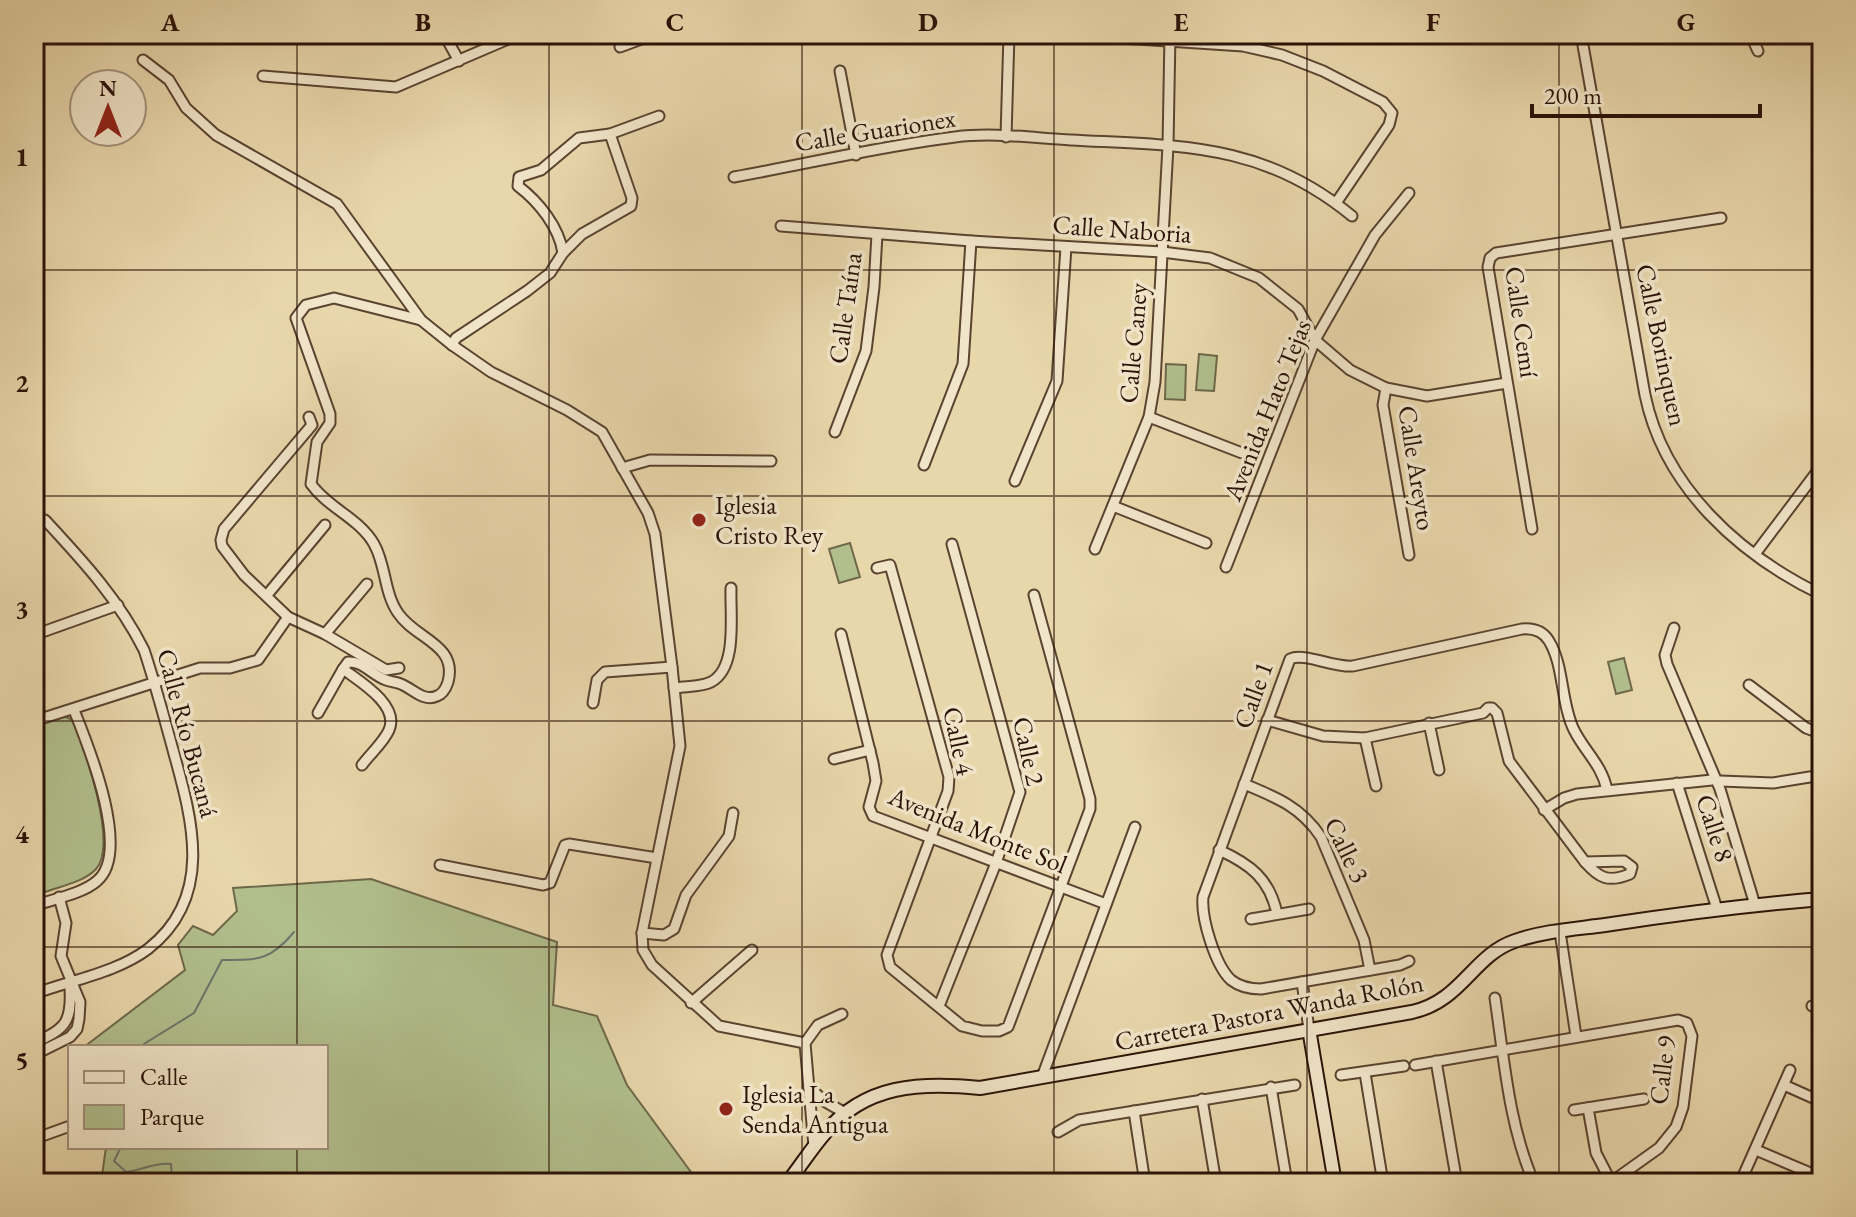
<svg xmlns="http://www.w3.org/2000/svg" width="1856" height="1217" font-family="'EB Garamond',serif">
<rect width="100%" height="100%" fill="#e9d7ac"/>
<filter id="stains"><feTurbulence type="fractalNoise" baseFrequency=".0025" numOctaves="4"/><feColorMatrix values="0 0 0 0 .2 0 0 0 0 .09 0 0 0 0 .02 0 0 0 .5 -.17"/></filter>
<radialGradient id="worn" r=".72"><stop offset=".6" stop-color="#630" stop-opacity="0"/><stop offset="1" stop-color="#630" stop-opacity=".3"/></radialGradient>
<g fill="#b1bf8d" stroke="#6e684a" stroke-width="2">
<polygon points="1199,354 1217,356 1214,391 1196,390"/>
<polygon points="1166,364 1186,365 1185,400 1165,399"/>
<polygon points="850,543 860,577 839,583 829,549"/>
<polygon points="1624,658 1632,690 1616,694 1608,662"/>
<path d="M63 716 73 720C85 748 118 845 96 869 84 882 61 886 45 892L34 860V726Z"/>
<polygon points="371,879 557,942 553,1005 597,1016 627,1085 699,1183 101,1183 106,1147 326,1147 326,1047 84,1047 185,970 178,945 193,926 213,935 237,911 233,888"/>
</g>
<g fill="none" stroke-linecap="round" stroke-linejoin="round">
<g stroke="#6d766d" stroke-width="2">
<path d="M139 1047 194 1013 222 960C258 960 270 961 294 932"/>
<path d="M121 1147 114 1161 126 1172C143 1170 155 1162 171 1164L172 1176 166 1183"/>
</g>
<g stroke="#5a4330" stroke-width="13">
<g id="street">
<polyline points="444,34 459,61"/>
<polyline points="1061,34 1243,46 1282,55 1323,71 1383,102 1392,113 1389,125 1336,203"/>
<path d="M1581 34 1645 395C1664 487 1739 555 1822 595"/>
<polyline points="1750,34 1758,51"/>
<polyline points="620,47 655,34"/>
<polyline points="143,60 169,80 186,108 216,135 337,204 421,320 452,345 491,372 567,410 602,432 648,513 655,534 672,667 680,746 642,933 643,950 652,965 719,1026 805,1043"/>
<polyline points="840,71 856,155"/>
<polyline points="263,76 396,87 520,34"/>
<polyline points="1006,137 1009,34"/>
<path d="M734 177C807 164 881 146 955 137 993 132 1033 138 1071 140 1180 146 1262 142 1352 216"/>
<polyline points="781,226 971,241 1162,252 1210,258 1259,278 1298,309 1315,340 1350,370 1386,388 1427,396 1507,383"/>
<path d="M563 253C559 227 539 202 518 186L519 177 541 170 579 138 610 134 659 116"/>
<polyline points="452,345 456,338 527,291 550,273 563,253 582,234 631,206 632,198 610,134"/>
<polyline points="1386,388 1383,405 1409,555"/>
<polyline points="309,417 312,425 224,529 221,540 222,546 244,575 288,617 325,634 386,670 399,668"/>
<polyline points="1149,417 1242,453"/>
<polyline points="835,432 866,351 874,287 877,234"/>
<polyline points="924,465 963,364 971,241"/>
<polyline points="622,468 650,460 771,461"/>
<polyline points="1015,481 1057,381 1066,247"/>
<polyline points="1113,506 1206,543"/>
<polyline points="1532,529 1488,267 1490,258 1496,253 1721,218"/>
<polyline points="1095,549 1149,417 1155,382 1168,146 1170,34"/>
<polyline points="1755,554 1822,465"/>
<polyline points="1226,567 1315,340 1375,235 1409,193"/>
<polyline points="877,568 890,565 949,777 948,791 887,955 890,967 962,1026 982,1031 999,1031 1008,1027 1090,809 1090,799 1034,595"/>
<polyline points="267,595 325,525"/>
<polyline points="1674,628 1665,655 1667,664 1720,789 1755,905"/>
<polyline points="325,634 367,584"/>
<polyline points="841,634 873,763 876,781 869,807 873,816 1106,904"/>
<polyline points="34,635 118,605"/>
<polyline points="1749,685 1806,728 1822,734"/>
<path d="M674 688C686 686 702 687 711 682 738 668 730 615 731 588"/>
<polyline points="593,703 597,680 605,672 672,667"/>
<polyline points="318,713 343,669"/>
<polyline points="1267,720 1323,736 1365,738 1483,713 1488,708 1492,708 1497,713 1509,761 1585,862"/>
<polyline points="34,721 200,668 230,668 258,660 288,617"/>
<polyline points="1429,723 1439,770"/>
<polyline points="1365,738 1376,786"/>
<polyline points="834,759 870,750"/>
<path d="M362 765C370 754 384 742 389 730 400 705 359 681 343 669L348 662C363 661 372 675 386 680 391 682 398 682 403 685 414 690 424 702 437 696 443 694 446 688 448 682 458 644 415 639 398 613 384 593 386 565 374 544 359 518 328 508 311 484L317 442 330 423V414L296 318 306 305 334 298 421 320"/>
<polyline points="1720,781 1773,783 1822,775"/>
<polyline points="1677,783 1717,909"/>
<path d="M1244 784C1276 797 1301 807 1321 837L1364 940 1370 970"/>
<polyline points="1544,810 1564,798 1577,794 1712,780"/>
<path d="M1219 850C1250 864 1270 879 1277 914"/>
<path d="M1624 861 1632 867 1630 874C1608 883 1599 878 1585 862Z"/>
<polyline points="440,865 543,885 550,883 565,845 569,844 657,858"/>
<path d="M34 906C53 899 82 894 97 881 132 852 88 745 74 710"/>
<polyline points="1251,919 1309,909"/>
<polyline points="1560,932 1576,1036"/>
<polyline points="642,933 664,935 674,929 686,895 729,836 733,813"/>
<path d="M1409 961 1400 965 1261 989C1249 989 1240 987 1231 980 1215 965 1201 918 1203 897L1290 659C1304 652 1334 668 1353 666L1522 629C1533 628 1543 631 1549 641 1564 665 1561 704 1574 730 1585 752 1602 765 1607 790"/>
<polyline points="1302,982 1309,1029"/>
<path d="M34 994C71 980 116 973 148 949 215 897 192 819 173 750 164 717 155 683 144 650 119 600 83 561 45 520"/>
<path d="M1495 998C1504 1059 1509 1126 1534 1183"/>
<polyline points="691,1003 752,950"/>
<polyline points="939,1006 996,863 1020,792 952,544"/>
<polyline points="1812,1006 1822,1009"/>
<path d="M34 1043C65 1029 72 1023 70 988"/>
<polyline points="34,1055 70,1037 77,1029 79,1019 80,1002 61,956 66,923 59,897"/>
<polyline points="1436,1061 1457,1183"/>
<polyline points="1415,1065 1678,1020 1687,1023 1692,1036 1683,1107 1676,1127 1659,1148 1610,1183"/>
<polyline points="1365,1073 1383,1183"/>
<polyline points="1341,1075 1404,1066"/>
<polyline points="1042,1077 1135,827"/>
<polyline points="1784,1085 1822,1102"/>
<polyline points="809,1087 824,1101 845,1113"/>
<polyline points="1271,1087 1287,1183"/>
<polyline points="1202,1099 1216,1183"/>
<polyline points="1588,1108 1596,1153 1611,1182"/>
<polyline points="1574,1110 1644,1099"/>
<polyline points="1134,1111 1145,1183"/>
<polyline points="1058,1132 1079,1120 1295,1085"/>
<polyline points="34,1139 70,1126"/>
<polyline points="814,1147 805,1043 818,1025 842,1014"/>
<polyline points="1756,1150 1822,1178"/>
<polyline points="1740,1183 1790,1070"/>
</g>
</g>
<g stroke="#2a1207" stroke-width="16">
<g id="secondary">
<polyline points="1309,1029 1335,1183"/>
<path d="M787 1183C800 1167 811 1149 825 1133 865 1084 921 1082 980 1088L1412 1012C1462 1001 1473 955 1515 941 1543 931 1575 929 1605 925 1677 914 1749 905 1822 899"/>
</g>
</g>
<use href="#street" stroke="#f1e5c9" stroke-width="9"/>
<use href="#secondary" stroke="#f1e5c9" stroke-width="12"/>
</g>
<path fill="none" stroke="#2a1207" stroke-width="2" stroke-opacity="0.55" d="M297 34V1047M549 34V1183M802 34V1183M1054 34V1183M1307 34V1183M1559 34V1183M34 270H1822M34 496H1822M34 721H1822M34 947H1822M297 1147V1183"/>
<g fill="#8f2418" stroke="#f1e5c9" stroke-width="3">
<circle cx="699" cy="520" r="8"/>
<circle cx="726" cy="1109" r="8"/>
</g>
<g text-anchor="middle" stroke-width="7" stroke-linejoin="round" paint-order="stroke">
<g font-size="26" fill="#2a1207" stroke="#f1e5c9">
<text transform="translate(875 130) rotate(-9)" y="9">Calle Guarionex</text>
<text transform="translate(1122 229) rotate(4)" y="9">Calle Naboria</text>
<text transform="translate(845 308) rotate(-82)" y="9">Calle Taína</text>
<text transform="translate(1522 322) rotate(82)" y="9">Calle Cemí</text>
<text transform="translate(1133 343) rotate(-85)" y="9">Calle Caney</text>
<text transform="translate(1662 345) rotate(78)" y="9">Calle Borinquen</text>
<text transform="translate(1267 410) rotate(-68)" y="9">Avenida Hato Tejas</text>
<text transform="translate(1417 468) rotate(81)" y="9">Calle Areyto</text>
<text transform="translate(1253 695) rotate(-70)" y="9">Calle 1</text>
<text transform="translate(188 733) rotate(75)" y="9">Calle Río Bucaná</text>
<text transform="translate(959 741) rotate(78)" y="9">Calle 4</text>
<text transform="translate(1029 751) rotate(78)" y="9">Calle 2</text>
<text transform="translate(1715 828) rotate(72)" y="9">Calle 8</text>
<text transform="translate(978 830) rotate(22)" y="9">Avenida Monte Sol</text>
<text transform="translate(1347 850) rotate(64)" y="9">Calle 3</text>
<text transform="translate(1269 1012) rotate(-11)" y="9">Carretera Pastora Wanda Rolón</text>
<text transform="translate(1662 1070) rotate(-83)" y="9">Calle 9</text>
</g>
<g font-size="26" fill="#2a1207" stroke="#f1e5c9" text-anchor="start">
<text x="715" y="514">Iglesia<tspan x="715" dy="30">Cristo Rey</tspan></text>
<text x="742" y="1103">Iglesia La<tspan x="742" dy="30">Senda Antigua</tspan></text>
</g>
</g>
<rect width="1856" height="1217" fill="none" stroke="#e9d7ac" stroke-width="88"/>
<rect x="68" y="1045" width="260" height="104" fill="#f1e5c9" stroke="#a1917b" stroke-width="2"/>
<rect x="84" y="1071" width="40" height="12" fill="#f1e5c9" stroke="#a1917b" stroke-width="2"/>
<text x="140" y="1085" font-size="24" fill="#2a1207">Calle</text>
<rect x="84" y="1105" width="40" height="24" fill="#b1bf8d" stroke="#a1917b" stroke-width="2"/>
<text x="140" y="1125" font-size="24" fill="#2a1207">Parque</text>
<g transform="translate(108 108)"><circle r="38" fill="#f1e5c9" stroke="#a1917b" stroke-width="2"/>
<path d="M0-6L14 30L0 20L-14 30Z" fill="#8f2418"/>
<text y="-12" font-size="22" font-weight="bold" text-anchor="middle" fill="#2a1207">N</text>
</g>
<path d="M1532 104v12h228v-12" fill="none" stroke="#2a1207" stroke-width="4"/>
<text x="1544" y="104" font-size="24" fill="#2a1207" stroke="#f1e5c9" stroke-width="6" paint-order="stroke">200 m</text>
<rect x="44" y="44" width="1768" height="1129" fill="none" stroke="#2a1207" stroke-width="3"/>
<g font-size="26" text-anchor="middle" font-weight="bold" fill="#2a1207">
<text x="170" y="31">A</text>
<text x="423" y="31">B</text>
<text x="675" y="31">C</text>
<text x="928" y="31">D</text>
<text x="1181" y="31">E</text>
<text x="1433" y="31">F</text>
<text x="1686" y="31">G</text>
<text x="22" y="166">1</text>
<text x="22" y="392">2</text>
<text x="22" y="618">3</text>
<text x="22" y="843">4</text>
<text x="22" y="1069">5</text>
</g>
<rect width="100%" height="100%" filter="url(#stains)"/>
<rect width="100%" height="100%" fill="url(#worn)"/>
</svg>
